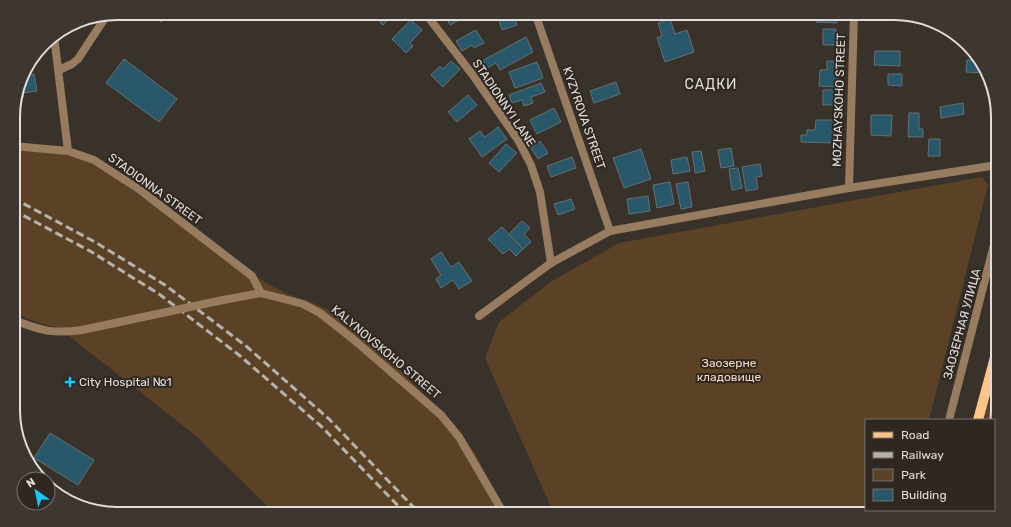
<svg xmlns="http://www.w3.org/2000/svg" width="1011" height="527" font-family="Rubik,sans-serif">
<rect width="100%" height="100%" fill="#39322b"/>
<g fill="#5b4226">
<polygon points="13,150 65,152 90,160 242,269 287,294 311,302 335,313 361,332 453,423 476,455 507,514 275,514 196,436 59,328 39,323 14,313"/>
<polygon points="982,177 988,185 929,420 866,420 866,510 907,510 906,512 900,514 554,514 485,358 499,322 552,281 619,243"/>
<polygon points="998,347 998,410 994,427 994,420 978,420"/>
</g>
<g fill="#285869" stroke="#657074">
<polygon points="151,13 170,13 161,22"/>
<polygon points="381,13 394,13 383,25 376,18"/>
<polygon points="444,13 464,13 466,16 450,25"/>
<polygon points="510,13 513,13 517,25 502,30 498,17"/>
<polygon points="816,13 838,14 837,23 816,22"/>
<polygon points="670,19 675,34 687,30 694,52 665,62 657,38 662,36 658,23"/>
<polygon points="411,20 422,30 410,43 413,46 406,53 392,39"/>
<polygon points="823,29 836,29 835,45 823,45"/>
<polygon points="476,30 484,43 474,48 472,45 462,51 456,41"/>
<polygon points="526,37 533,52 500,70 496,63 484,70 480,62"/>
<polygon points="875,51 900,51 900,66 874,65"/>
<polygon points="124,59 177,99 159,122 106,83"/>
<polygon points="967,60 981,60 985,73 966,72"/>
<polygon points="451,61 460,69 443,87 431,75 440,66 443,69"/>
<polygon points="827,61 839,61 838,87 819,86 820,70 827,70"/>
<polygon points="537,62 543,78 515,88 509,72"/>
<polygon points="34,74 37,91 23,93 24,97 17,98 23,75"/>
<polygon points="888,74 902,74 902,86 888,85"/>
<polygon points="616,82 620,94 594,103 590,91"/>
<polygon points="541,83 545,92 531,97 533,103 524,106 522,100 512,103 509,95"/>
<rect x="823" y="90" width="16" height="15"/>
<polygon points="468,95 477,105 457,122 448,112"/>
<polygon points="963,103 964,114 941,118 940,107"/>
<polygon points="554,108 561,122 537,134 530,120"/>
<polygon points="909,113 919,113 919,129 923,129 923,137 908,137"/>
<polygon points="871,115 892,115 891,136 871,135"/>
<polygon points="816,120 835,120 834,143 801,142 801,135 807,135 807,130 815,130"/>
<polygon points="498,127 507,139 482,157 469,139 480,131 485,137"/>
<polygon points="929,139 940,139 940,156 928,156"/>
<polygon points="540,141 548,153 538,159 531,148"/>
<polygon points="506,144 517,153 499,172 489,163"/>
<polygon points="731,148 734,166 721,168 718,150"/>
<polygon points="641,149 651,179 624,188 613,158"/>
<polygon points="701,151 705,171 695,173 692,152"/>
<polygon points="572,157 576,168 551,177 547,166"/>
<polygon points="687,157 690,171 673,174 671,160"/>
<polygon points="760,164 762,176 756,177 758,189 746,191 742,167"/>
<polygon points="738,168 742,188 732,190 729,169"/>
<polygon points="670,182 674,204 657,208 653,185"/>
<polygon points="688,182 692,207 681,209 676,184"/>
<polygon points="648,196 650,211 629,214 627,199"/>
<polygon points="571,199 575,209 558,215 554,204"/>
<polygon points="522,221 530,228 524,234 531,242 523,249 509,234"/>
<polygon points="502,227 523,249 516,256 509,249 503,254 488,239"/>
<polygon points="441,252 451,267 459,262 472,281 459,289 453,280 441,288 436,279 441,275 431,259"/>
<polygon points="50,433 94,460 78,485 34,458"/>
</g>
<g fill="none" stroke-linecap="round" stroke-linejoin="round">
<g stroke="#987c60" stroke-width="8">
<polyline points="425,13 472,74 518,140 531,165 540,192 551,263"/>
<polyline points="535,13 610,231"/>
<polyline points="54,36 68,151"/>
<polyline points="59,70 72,64 78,59 107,15"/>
<polyline points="13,146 68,151 94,160 140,190 252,276 261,293"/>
<polyline points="849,188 854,13"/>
<polyline points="223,300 261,293 303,304 320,313 353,339 441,415 459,437 504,514"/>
<polyline points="479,316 551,263 610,231 849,188 997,165"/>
<path d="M14 320C42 331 52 334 82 330"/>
<polyline points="949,420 997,233"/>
</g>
<polyline stroke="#fdc488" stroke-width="10" points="978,420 998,346"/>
<g stroke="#b8b2ad" stroke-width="3" stroke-dasharray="8 4" stroke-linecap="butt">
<polyline points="13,198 95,242 165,285 246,346 329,419 420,514"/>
<polyline points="13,210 90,251 159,294 239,355 322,427 406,514"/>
</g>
<polyline stroke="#987c60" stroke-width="8" points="82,330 223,300"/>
</g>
<path fill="#15cafb" stroke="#2f2822" stroke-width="1.5" d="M68 376h4v4h4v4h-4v4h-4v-4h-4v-4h4z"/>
<g text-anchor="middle" stroke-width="4" stroke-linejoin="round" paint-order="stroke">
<g font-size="12" fill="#e2ddd9" stroke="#2f2822">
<text transform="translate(839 100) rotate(-88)" y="4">MOZHAYSKOHO STREET</text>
<text transform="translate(504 103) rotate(56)" y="4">STADIONNYI LANE</text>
<text transform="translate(584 118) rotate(71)" y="4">KYZYROVA STREET</text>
<text transform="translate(155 189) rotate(36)" y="4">STADIONNA STREET</text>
<text transform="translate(962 324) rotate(-75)" y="4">ЗАОЗЕРНАЯ УЛИЦА</text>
<text transform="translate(386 352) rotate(40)" y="4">KALYNOVSKOHO STREET</text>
</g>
<g font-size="12" fill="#fadbbc" stroke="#2f2822">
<text x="729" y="367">Заозерне<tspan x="729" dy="14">кладовище</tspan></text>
</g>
<g font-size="12" fill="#e2ddd9" stroke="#2f2822" text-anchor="start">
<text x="79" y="386">City Hospital №1</text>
</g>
<g font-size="14" letter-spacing="1" fill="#e2ddd9" stroke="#2f2822">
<text x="711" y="89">САДКИ</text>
</g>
</g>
<path d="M0 0H1011V527H0ZM117 20H894A97 97 0 0 1 991 117V410A97 97 0 0 1 894 507H117A97 97 0 0 1 20 410V117A97 97 0 0 1 117 20Z" fill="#3d3631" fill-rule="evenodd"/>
<path fill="none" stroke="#e2ddd9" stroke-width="2" d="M117 20H894A97 97 0 0 1 991 117V410A97 97 0 0 1 894 507H117A97 97 0 0 1 20 410V117A97 97 0 0 1 117 20Z"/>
<rect x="865" y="419" width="130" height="92" fill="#2f2822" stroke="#77706b"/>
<rect x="873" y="432" width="20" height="6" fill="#fdc488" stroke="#77706b"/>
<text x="901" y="439" font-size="12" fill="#e2ddd9">Road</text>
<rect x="873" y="452" width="20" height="6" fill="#b8b2ad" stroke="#77706b"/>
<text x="901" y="459" font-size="12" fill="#e2ddd9">Railway</text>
<rect x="873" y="469" width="20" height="12" fill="#5b4226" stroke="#77706b"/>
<text x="901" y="479" font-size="12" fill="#e2ddd9">Park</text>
<rect x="873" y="489" width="20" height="12" fill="#285869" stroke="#77706b"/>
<text x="901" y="499" font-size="12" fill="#e2ddd9">Building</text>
<g transform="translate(36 491) rotate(327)"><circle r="19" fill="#2f2822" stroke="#77706b"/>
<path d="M0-3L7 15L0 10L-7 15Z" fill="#15cafb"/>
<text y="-6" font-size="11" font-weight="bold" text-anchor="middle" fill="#e2ddd9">N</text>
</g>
</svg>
